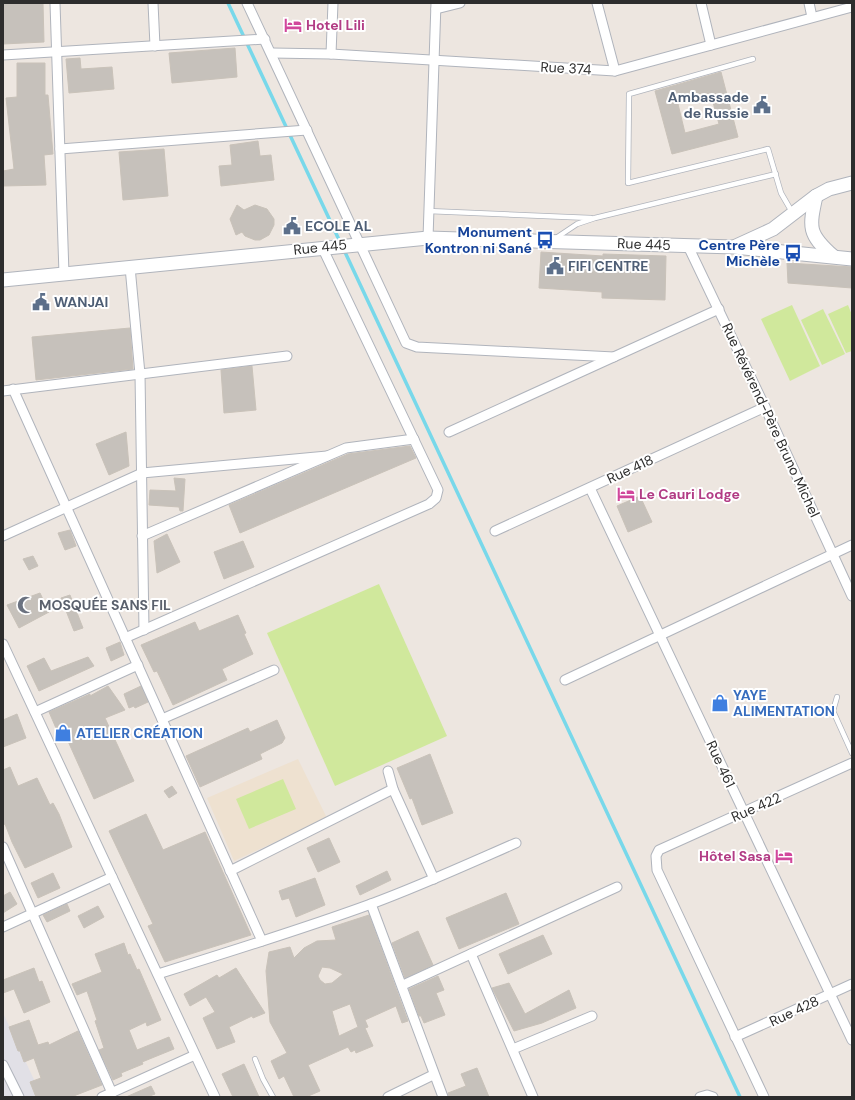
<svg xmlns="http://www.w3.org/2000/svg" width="855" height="1100" font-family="'DM Sans',sans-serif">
<rect width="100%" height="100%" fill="#ede6e0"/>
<polygon fill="#e1e0e6" points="3,1013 42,1097 3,1097"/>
<polygon fill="#eee1d0" points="298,759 327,818 234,861 207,798"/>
<g fill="#d0e89c">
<polygon points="792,305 820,366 790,381 761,319"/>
<polygon points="848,305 852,315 852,351 846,353 828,314"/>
<polygon points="823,309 845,354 822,365 801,320"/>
<polygon points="379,584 447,736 335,786 267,633"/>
<polygon points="283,779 296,809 249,829 236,799"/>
</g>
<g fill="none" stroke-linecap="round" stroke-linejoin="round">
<g stroke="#78d8ea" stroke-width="3.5">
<polyline points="228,3 341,244"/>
<polyline points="344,250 740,1097"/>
</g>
</g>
<g fill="#c6c1bb" stroke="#c9c2b9" fill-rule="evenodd">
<polygon points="3,3 43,3 44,42 3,44"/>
<polygon points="235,48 237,77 172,83 169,53"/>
<polygon points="80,58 81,69 112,67 114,89 69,93 66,59"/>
<polygon points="17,63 45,63 45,95 48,95 53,154 44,155 46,185 3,186 3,171 14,169 6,98 17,97"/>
<path d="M721 72 738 137 672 154 655 91ZM711 95 719 124 685 133 678 104Z"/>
<polygon points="258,141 260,156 271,155 274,180 221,186 219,166 232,165 230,145"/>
<polygon points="164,149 168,196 123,200 119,152"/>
<polygon points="237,205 244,210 255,205 267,209 274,219 274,225 269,235 260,240 255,240 245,236 242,232 236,235 230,219"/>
<polygon points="541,252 603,256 603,254 666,256 665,300 602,298 602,292 539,288"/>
<polygon points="787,263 852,267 852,288 788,283"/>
<polygon points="130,328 133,369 36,380 32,337"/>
<polygon points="252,366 256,410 224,413 221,370"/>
<polygon points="126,432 129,466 109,475 96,444"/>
<polygon points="410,446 416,458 240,533 229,505 348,454"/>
<polygon points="174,478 185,479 183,511 180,511 179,507 149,505 150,490 176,491"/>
<polygon points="640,496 652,522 628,532 617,506"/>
<polygon points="70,530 76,546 65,550 58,533"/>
<polygon points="167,534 180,562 157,573 154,541"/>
<polygon points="243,541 254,567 224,579 214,552"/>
<polygon points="33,556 38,566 29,570 23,559"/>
<polygon points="40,593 49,612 19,628 7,605"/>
<polygon points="70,595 83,628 74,631 61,598"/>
<polygon points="238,615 246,633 244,634 253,654 222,669 227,680 173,705 157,671 154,672 141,645 195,622 199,631"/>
<polygon points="120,642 124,655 111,661 106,648"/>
<polygon points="88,657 94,666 39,691 27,666 44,658 51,671"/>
<polygon points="108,686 125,710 105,718 134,781 94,799 67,739 62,742 49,712 90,694 90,696"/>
<polygon points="141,686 148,702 135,708 134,706 129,708 124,694"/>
<polygon points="17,714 26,738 3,747 3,720"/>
<polygon points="277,720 285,738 282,743 260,754 262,759 200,787 186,756 248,728 250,732"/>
<polygon points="430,754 453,813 422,825 412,798 410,799 397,768"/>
<polygon points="10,767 18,786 37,778 50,805 53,803 59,814 72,847 25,868 12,842 5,824 3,825 3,770"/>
<polygon points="172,786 177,793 169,798 164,791"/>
<polygon points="146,814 163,850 205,832 251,935 165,962 148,926 153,924 109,831"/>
<polygon points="329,838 340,862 318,872 307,848"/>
<polygon points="387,871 391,880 360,895 356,886"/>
<polygon points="53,873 60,888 38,898 31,883"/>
<polygon points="315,878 325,905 296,917 289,898 282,900 279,891"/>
<polygon points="10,892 17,904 3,913 3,896"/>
<polygon points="506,893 519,924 459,949 446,918"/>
<polygon points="67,904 70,911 47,922 43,915"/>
<polygon points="98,906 104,917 84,928 78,916"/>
<path d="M369 915 408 1021 402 1023 396 1006 365 1020 368 1027 365 1028 373 1046 356 1053 355 1050 351 1052 348 1047 308 1065 320 1091 306 1097H294L284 1076 279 1079 271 1061 287 1053 270 1022 266 971 269 952 290 947 294 958 304 948 317 941 336 940 332 927ZM322 967 330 968 343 974 332 983 325 984 320 980 318 976ZM350 1004 358 1027 339 1036 332 1011Z"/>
<polygon points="418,931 433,965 405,978 392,943"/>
<polygon points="543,935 552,954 508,974 499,954"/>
<polygon points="124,943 128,955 130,954 137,970 139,969 161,1020 147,1026 146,1022 129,1030 137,1050 169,1037 174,1049 142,1062 143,1064 121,1073 122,1076 113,1080 99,1050 104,1048 95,1021 97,1020 87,991 77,995 72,984 102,972 95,954"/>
<polygon points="34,968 39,982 42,981 50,1002 24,1013 14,989 3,993 3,980"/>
<polygon points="236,968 265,1013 253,1018 252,1016 229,1027 235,1042 217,1049 203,1018 215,1012 206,997 190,1006 184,994 217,975 219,978"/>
<polygon points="438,976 444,990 436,993 445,1015 424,1023 421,1016 419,1016 409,989"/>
<polygon points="509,983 525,1014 569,990 576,1008 542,1023 514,1031 492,988"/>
<polygon points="29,1020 38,1045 48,1042 49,1045 78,1031 102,1085 71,1097 36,1097 30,1082 41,1078 34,1058 24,1062 20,1051 18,1051 9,1027"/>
<polygon points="244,1064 259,1097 233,1097 222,1074"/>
<polygon points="477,1068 489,1097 449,1097 448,1093 466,1086 461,1074"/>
<polygon points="151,1086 155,1094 147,1097 126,1097"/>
</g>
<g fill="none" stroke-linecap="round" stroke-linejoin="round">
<g stroke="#b0b4bc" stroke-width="6">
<g id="lane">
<polyline points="753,59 629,94 628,183 768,149 781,193 792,212"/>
<polyline points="428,211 591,218"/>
<polyline points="556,238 577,224 595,218 776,174"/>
<polyline points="837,697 833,711 852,753"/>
<polyline points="255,1059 263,1079 273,1097"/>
</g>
</g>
<g stroke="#b0b4bc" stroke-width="11">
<g id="street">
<polyline points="55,3 64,274"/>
<polyline points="153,3 155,46"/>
<polyline points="247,3 406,343 417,347 614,357"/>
<polyline points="597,3 615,71"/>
<polyline points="701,3 711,45"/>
<polyline points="809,3 812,17"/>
<polyline points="436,9 460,3"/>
<polyline points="272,53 331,54 615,71 852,7"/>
<polyline points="331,54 333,3"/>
<polyline points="3,55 265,39"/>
<polyline points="60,149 307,130"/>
<polyline points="428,238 436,3"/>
<polyline points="688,246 765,407 852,596"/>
<polyline points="130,267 140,374 144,630"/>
<polyline points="13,389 262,941"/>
<polyline points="3,391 287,356"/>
<polyline points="449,432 719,309"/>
<polyline points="590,488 852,1040"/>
<polyline points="495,531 765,407"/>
<polyline points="3,536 142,473 327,456"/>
<polyline points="142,536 346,448 414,439"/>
<polyline points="125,638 429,504 436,498 438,490 322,247"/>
<polyline points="3,644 215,1097"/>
<polyline points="565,680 852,545"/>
<polyline points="35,712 138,665"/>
<polyline points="162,719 274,670"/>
<polyline points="388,771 393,789 434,879"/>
<polyline points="3,847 112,1093"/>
<polyline points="230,871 393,789"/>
<polyline points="371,904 443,1097"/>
<polyline points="3,927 112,877"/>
<polyline points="471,954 533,1097"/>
<path d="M158 974C229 952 300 930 371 904 420 886 468 864 516 843"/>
<polyline points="403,985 617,887"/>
<polyline points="735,1037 852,984"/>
<polyline points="513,1049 592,1016"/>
<polyline points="3,1065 19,1097"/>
<polyline points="102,1097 195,1055"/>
<polyline points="388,1097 433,1075"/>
<polyline points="700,1097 707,1095 713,1097"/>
<polyline points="764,1097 657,870 656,856 659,850 852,763"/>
</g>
</g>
<g stroke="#b0b4bc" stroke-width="15">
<g id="secondary">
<path d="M816 196C809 228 808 234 833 256"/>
<polyline points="736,246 773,229 816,196 829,189 852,183"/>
<polyline points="3,280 428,238 734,247 852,259"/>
</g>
</g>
<use href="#lane" stroke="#fff" stroke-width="4.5"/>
<use href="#street" stroke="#fff" stroke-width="9"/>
<use href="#secondary" stroke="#fff" stroke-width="13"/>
</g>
<defs>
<g id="hotel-bare" transform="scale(1.38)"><path d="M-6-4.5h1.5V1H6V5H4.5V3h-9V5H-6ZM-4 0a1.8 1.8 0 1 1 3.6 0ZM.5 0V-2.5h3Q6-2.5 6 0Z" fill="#d1479c" stroke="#fff" stroke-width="2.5" paint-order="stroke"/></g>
<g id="civic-bare" transform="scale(1.38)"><path d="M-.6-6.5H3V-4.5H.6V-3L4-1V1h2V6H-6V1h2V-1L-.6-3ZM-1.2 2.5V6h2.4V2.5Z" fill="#5c6f8a" stroke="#fff" stroke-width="2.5" paint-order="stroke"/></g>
<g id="bus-bare" transform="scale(1.38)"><path d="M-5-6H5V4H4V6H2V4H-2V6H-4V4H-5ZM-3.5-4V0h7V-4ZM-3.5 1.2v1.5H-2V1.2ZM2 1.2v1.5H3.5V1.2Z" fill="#1a4fb4" stroke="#fff" stroke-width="2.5" paint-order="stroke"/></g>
<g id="mosque-bare" transform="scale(1.38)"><path d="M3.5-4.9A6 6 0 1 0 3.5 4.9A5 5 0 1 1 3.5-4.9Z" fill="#6b7280" stroke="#fff" stroke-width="2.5" paint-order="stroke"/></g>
<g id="shop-bare" transform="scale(1.38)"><path d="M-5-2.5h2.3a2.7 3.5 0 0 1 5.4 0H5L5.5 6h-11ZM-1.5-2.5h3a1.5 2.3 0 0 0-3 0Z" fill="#3f7fe0" stroke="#fff" stroke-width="2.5" paint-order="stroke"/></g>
</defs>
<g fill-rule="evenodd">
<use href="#hotel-bare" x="293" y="25"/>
<use href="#civic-bare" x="762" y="105"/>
<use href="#civic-bare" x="292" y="226"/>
<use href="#bus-bare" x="545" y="240"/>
<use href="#bus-bare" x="793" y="253"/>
<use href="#civic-bare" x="555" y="266"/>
<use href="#civic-bare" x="41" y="302"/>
<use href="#hotel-bare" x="626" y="494"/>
<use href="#mosque-bare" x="26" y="605"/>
<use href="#shop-bare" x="720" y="703"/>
<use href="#shop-bare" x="63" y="733"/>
<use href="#hotel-bare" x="784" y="856"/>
</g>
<g text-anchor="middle" stroke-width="4" stroke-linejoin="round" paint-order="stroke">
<g font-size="14" font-weight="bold" fill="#b23c85" stroke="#fff" text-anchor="start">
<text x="306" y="30">Hotel Lili</text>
<text x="639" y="499">Le Cauri Lodge</text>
<text x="771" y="861" text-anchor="end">Hôtel Sasa</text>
</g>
<g font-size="14" fill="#2d2d2d" stroke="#fff">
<text transform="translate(566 68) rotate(3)" y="5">Rue 374</text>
<text transform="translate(644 244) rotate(2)" y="5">Rue 445</text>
<text transform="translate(320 247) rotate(-6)" y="5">Rue 445</text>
<text transform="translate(771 420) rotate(65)" y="5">Rue Révérend-Père Bruno Michel</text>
<text transform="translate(630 469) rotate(-25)" y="5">Rue 418</text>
<text transform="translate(721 764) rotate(65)" y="5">Rue 461</text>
<text transform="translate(756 807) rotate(-24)" y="5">Rue 422</text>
<text transform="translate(794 1011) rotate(-25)" y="5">Rue 428</text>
</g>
<g font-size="14" font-weight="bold" fill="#4e5e75" stroke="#fff" text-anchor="start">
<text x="749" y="102" text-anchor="end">Ambassade<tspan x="749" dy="16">de Russie</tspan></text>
<text x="305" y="231">ECOLE AL</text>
<text x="568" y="271">FIFI CENTRE</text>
<text x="54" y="307">WANJAI</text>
</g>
<g font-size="14" font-weight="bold" fill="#164399" stroke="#fff" text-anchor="end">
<text x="532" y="237">Monument<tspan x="532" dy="16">Kontron ni Sané</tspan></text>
<text x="780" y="250">Centre Père<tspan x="780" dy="16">Michèle</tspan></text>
</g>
<g font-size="14" font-weight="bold" fill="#5b616d" stroke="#fff" text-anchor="start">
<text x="39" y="610">MOSQUÉE SANS FIL</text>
</g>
<g font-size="14" font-weight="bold" fill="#366cbe" stroke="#fff" text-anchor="start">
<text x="733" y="700">YAYE<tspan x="733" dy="16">ALIMENTATION</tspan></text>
<text x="76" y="738">ATELIER CRÉATION</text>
</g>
</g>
<rect width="855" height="1100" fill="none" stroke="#2d2d2d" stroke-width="8"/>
</svg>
